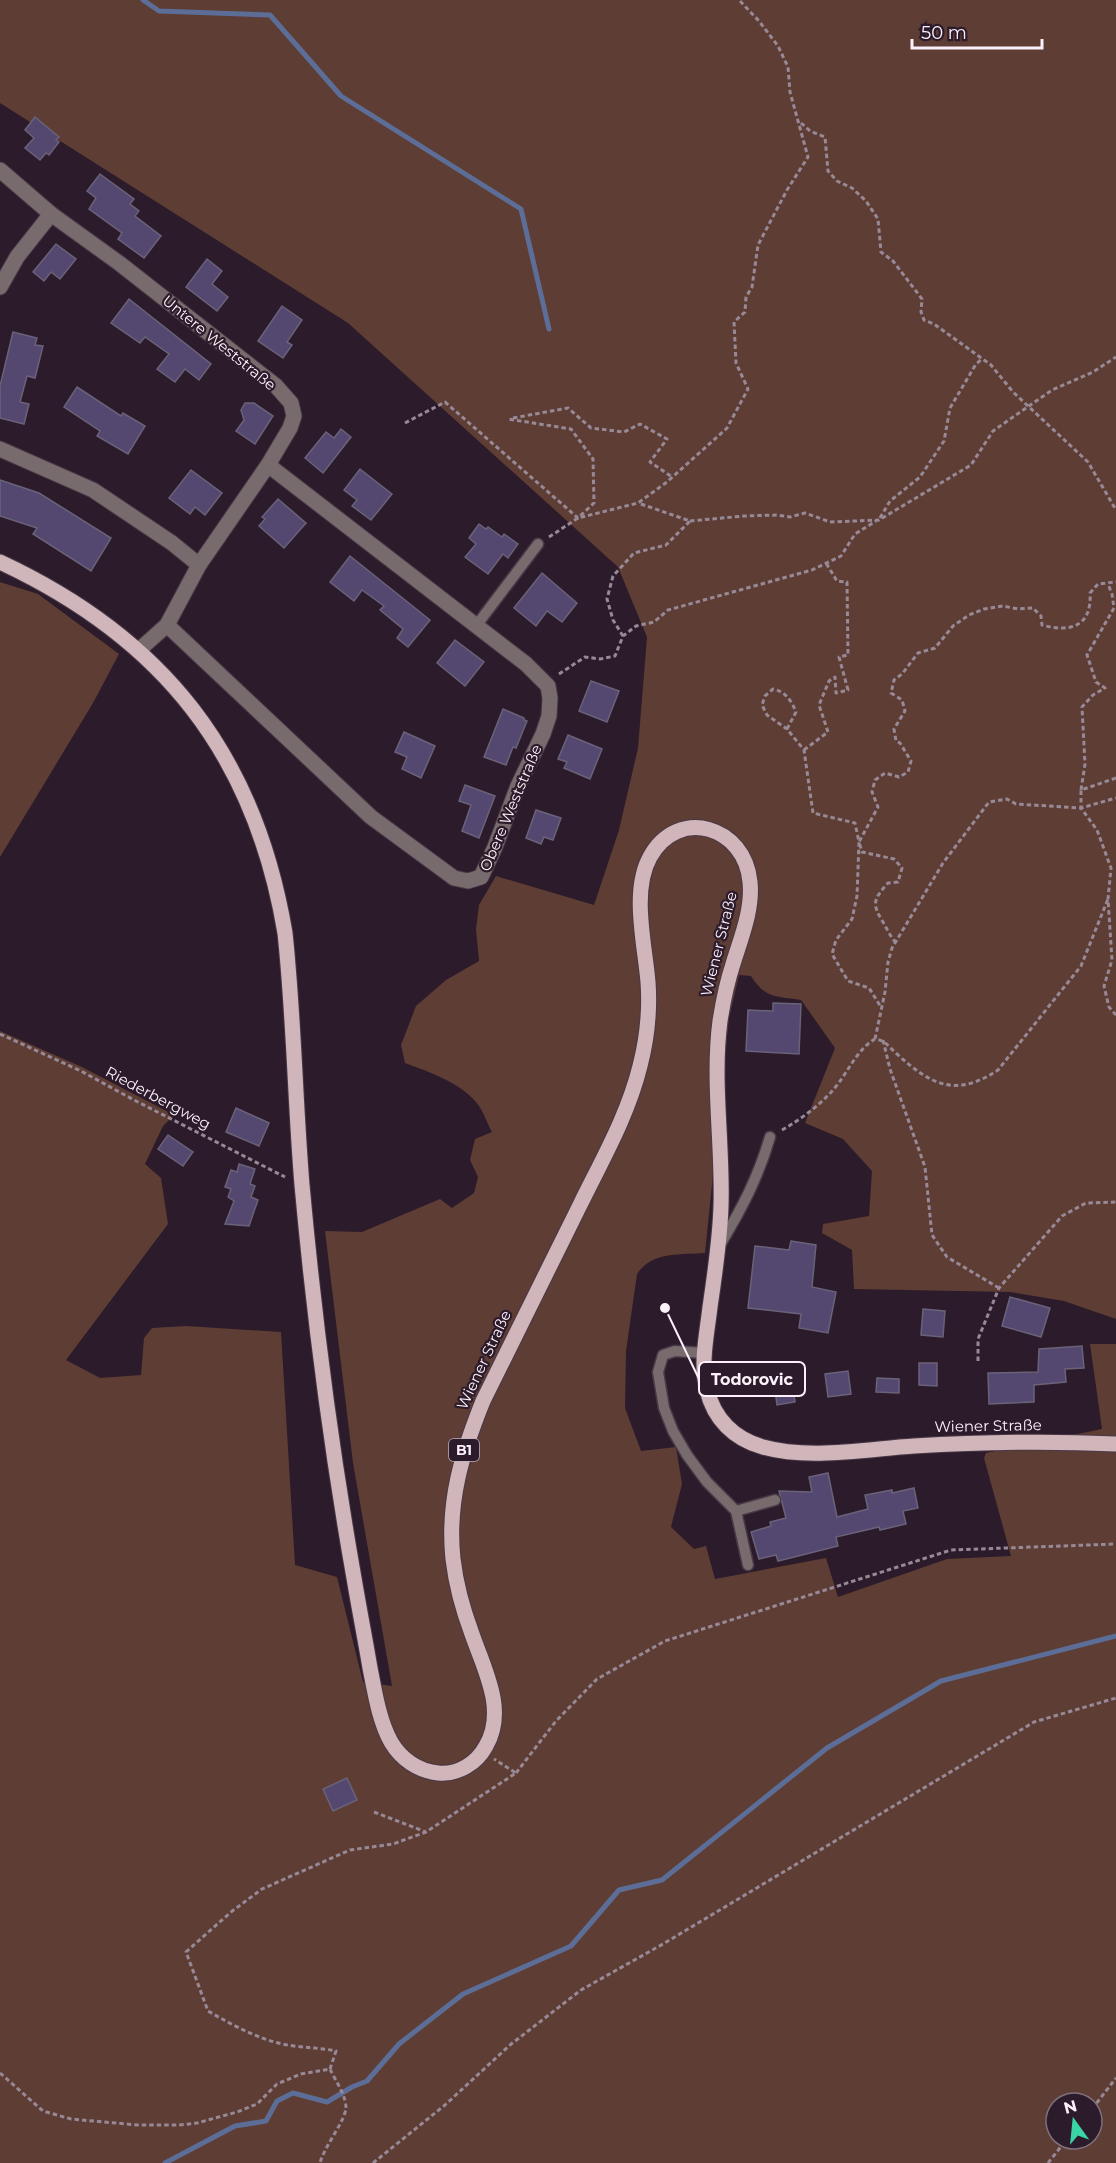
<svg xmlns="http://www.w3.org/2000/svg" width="1116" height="2163" font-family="Montserrat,sans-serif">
<rect width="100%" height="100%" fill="#2c1b2a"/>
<g fill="#5e3d34" fill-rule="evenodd">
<path d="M0 0H1116V1319L1064 1301 1010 1292 854 1289 852 1250 822 1233 823 1224 869 1216 872 1171 843 1139 805 1123 835 1048 801 1000C777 996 765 999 751 976L739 975 729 1018 705 1253C681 1255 652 1251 637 1274L626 1351 625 1408 641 1451 676 1447 682 1484 671 1527 694 1549 706 1546 715 1579 826 1558 838 1597 947 1559 1011 1556 984 1458 986 1453 1102 1429 1090 1344H1116V2163H0V1031L82 1067 174 1115 163 1126 145 1164 161 1178 168 1224 66 1360 100 1378 141 1375 144 1338 152 1328 186 1326 281 1332 295 1565 337 1577 363 1682 392 1686 353 1463 325 1231 362 1232 440 1199 452 1208 474 1193 478 1177 470 1160 475 1139 492 1132C487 1123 483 1110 476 1102 459 1082 429 1072 405 1063L401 1045 416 1006 446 980 479 961 476 929 479 905 496 876 594 905 619 830 638 748 647 637 618 567 348 323 0 103ZM1056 2103H1092V2139H1056Z"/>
<polygon points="0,582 38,594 119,654 93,703 0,857"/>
</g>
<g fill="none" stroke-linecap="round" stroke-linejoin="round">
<g stroke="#5c6e97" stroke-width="5">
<polyline points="143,0 159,11 270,15 341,96 521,209 549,329"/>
<polyline points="165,2163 235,2126 266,2121 277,2101 293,2093 327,2102 352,2087 367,2081 399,2044 463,1994 571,1946 619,1890 662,1880 827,1748 941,1681 1116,1636"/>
</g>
</g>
<g fill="#554870" stroke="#696279" stroke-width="1.5">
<polygon points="35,117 59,137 56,140 59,142 49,155 46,153 40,160 25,148 34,138 25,130"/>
<polygon points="100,174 134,199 130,204 139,211 135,216 161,236 144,258 118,239 122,233 89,209 96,198 87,191"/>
<polygon points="56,244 76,259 60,279 51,272 44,281 33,272"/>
<polygon points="207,259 222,271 212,284 228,297 217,311 186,287"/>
<polygon points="129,299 211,364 199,380 185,369 175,382 157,369 169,354 145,337 140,343 111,323"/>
<polygon points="282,306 302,320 287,342 292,345 283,358 258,341"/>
<polygon points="13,332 37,338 35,345 43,346 35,378 27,376 20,402 29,404 24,424 0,418 0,386"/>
<polygon points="77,387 121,416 123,413 145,426 128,454 97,436 100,431 64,407"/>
<polygon points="245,403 254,403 273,416 255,444 236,431 244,420 241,410"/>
<polygon points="341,429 351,437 323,473 305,458 326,432 334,438"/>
<polygon points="360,469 392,494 371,520 352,506 357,500 344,490"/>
<polygon points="191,470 222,493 205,515 195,507 190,514 169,498"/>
<polygon points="0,480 39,493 111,538 91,571 33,534 37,528 0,516"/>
<polygon points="278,499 306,523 284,548 259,526 265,519 262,517"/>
<polygon points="479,524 486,529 488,527 502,537 504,534 518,544 508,558 503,554 488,574 465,557 476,544 469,538"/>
<polygon points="350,556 430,620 408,647 397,638 403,629 380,610 384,606 362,590 354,601 330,582"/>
<polygon points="542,573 577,603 562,622 547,611 536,626 514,608"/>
<polygon points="455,640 484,662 465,686 437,663"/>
<polygon points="591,681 619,691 607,722 579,711"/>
<polygon points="503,709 524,718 524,720 527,721 516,748 513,747 506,765 484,757"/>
<polygon points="404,732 435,746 421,778 402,769 407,757 395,752"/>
<polygon points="568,735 602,749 590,779 564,768 567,762 558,759"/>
<polygon points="465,785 495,796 479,838 462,831 471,805 459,801"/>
<polygon points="536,810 561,818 553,840 544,837 541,844 526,838"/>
<polygon points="773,1003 801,1004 799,1054 746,1051 748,1010 773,1011"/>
<polygon points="236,1108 269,1123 259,1146 226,1132"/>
<polygon points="168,1135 193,1152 183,1166 158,1149"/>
<polygon points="239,1164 255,1169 250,1184 255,1186 251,1197 258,1200 249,1226 225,1224 234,1201 228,1197 231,1189 225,1187 231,1170 237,1172"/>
<polygon points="791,1241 816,1245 812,1287 836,1292 828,1333 799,1328 801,1314 748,1308 755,1246 789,1250"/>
<polygon points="1010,1297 1050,1308 1041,1337 1002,1326"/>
<polygon points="923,1309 945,1311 943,1337 921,1335"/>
<polygon points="1082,1346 1084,1368 1065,1369 1066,1382 1034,1385 1034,1402 989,1404 988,1373 1038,1372 1039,1349"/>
<polygon points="919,1363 937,1363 937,1386 919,1385"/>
<polygon points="848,1371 851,1394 828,1397 825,1374"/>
<polygon points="791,1374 795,1402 777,1405 773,1376"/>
<polygon points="877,1378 899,1379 899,1393 876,1392"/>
<polygon points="828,1473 837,1517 868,1509 865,1495 892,1490 892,1493 914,1488 918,1508 903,1511 906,1524 880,1530 879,1527 836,1537 838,1546 778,1561 776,1555 759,1559 751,1532 771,1526 770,1522 786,1518 779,1491 812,1492 809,1477"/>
<polygon points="347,1778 357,1800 333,1811 323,1789"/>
</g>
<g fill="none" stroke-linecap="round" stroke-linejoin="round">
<g stroke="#493947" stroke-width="13">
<g id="lane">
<polyline points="476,626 538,544"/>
<path d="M720 1245C742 1208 758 1178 770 1137"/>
<polyline points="704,1353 675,1351 663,1355 658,1372 664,1408 673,1431 687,1455 707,1482 736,1511 748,1565"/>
<polyline points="736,1511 775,1500"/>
</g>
</g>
<g stroke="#493947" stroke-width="17">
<g id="street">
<polyline points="0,170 51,214 119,263 276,386 291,403 294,416 290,428 268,465 199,565"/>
<polyline points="0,287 17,257 51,214"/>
<polyline points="0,449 93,490 172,543 199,565 167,625 139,650"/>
<polyline points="167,625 371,817 454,878 468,881 481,877 495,847 518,786 543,734 549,716 550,698 548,686 526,664 268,465"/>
</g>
</g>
<g stroke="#493947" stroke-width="17">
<path id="primary" d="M0 562C163 638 255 754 285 933 294 1017 295 1101 302 1185 314 1317 331 1448 354 1578 359 1608 365 1638 370 1668 375 1693 379 1720 391 1742 401 1759 418 1771 438 1773 458 1775 477 1763 486 1746 507 1710 484 1669 472 1634 463 1610 456 1584 453 1559 447 1502 462 1453 483 1401 515 1336 548 1270 580 1205 602 1160 628 1115 640 1066 647 1039 650 1010 648 982 645 945 631 891 650 857 678 806 745 826 750 882 753 909 741 938 733 964 727 982 723 1002 720 1021 712 1082 723 1145 721 1206 720 1240 715 1273 710 1307 707 1334 700 1363 707 1390 714 1419 734 1439 763 1447 809 1460 867 1449 914 1446 981 1442 1049 1441 1116 1444"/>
</g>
<g stroke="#988996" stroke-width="3" stroke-dasharray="4.5 3" stroke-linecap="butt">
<polyline points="801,123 810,131 825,137 828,171 837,181 852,188 866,201 878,219 881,252 893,261 922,299 921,312 924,320 934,324 991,365 1013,392 1088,462 1116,510"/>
<polyline points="513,418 568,408 591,428 624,432 640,424 667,439 650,462 672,477"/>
<polyline points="405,423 445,402 578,518 594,503 593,459 571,429 508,419"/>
<polyline points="880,518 890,501 920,477 944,441 950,408 976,364 982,359"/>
<polyline points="690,521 744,516 777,515 790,517 805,513 830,522 879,520 971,465 993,431 1052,390 1093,372 1116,357"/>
<polyline points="549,537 578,518 638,503 667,482 727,428 748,389 736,363 734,322 745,312 746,297 752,287 758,245 787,190 808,157 790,92 788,67 778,46 759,21 739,0"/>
<polyline points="623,636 613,620 607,599 613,576 634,553 666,545 690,521 638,503"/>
<polyline points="559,674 585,657 600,659 615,656 623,636 636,626 654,622 668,610 812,570 841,556 855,534 876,521"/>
<path d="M787 729 796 712C791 700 786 692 773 689L765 696 762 705 767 715 787 729 804 750 813 813 855 823 859 842 857 896 852 919 836 940 832 954 848 981 869 988 881 1007"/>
<polyline points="804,750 828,732 819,705 829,681 835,677 836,693 848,690 839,657 848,655 847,582 837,581 826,563"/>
<polyline points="1116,778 1081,790 1081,808 1097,830 1111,868 1108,899 1112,960 1104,986 1109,1007 1116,1015"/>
<polyline points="1081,790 1085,764 1082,707 1093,695 1105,688 1096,682 1087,655 1114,608 1112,594 1108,584"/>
<path d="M896 943C890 936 887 929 883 922 871 903 874 899 888 883L898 882 902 868 894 859 862 852 859 842 878 807 872 792 875 780 885 773 899 777 908 772 911 761 900 743 896 741 894 729 905 711 902 700 891 693 894 680 902 674 918 653 935 648 953 626 969 615 984 609 1003 606 1018 609 1033 608 1041 616 1042 625C1071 633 1092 626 1090 593L1098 584 1116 582"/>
<polyline points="0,1034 81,1071 134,1100 285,1177"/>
<polyline points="875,1039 885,992 888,962 892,948 943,863 989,802 1007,799 1016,804 1081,808 1116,798"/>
<polyline points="883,1040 890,1069 925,1167 932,1235 947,1257 999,1288"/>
<path d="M782 1130C801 1119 819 1106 833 1090 848 1073 856 1050 875 1039 885 1040 889 1047 897 1054 931 1085 956 1098 998 1070L1081 966 1108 899"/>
<polyline points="978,1361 978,1339 999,1288 1062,1216 1086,1203 1116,1202"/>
<polyline points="516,1773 556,1721 597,1679 665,1641 951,1550 1116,1544"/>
<polyline points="374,1812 426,1832"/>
<path d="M330 2069 336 2051C321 2048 309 2048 294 2046 263 2042 236 2027 208 2011L186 1952 231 1912 262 1889 350 1850 393 1844 426 1832 516 1773 494 1759"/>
<path d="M0 2073 43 2111 71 2119 138 2125H179L197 2123 237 2112 257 2104 277 2084 301 2074 330 2069C335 2080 346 2095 346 2108 345 2121 324 2147 320 2163"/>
<polyline points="1092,2109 1116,2078"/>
<polyline points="373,2163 445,2105 510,2045 581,1990 663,1944 1034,1722 1116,1698"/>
<polyline points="1048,2163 1067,2139"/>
</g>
<use href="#lane" stroke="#786b6d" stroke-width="10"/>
<use href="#street" stroke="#786b6d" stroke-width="15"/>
<use href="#primary" stroke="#d0b5ba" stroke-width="15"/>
</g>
<g text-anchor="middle" stroke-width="4.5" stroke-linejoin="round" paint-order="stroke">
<rect fill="#2c1b2a" stroke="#beb0bc" stroke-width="1.5" x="449" y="1439" width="30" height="22" rx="4.5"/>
<g font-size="14" font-weight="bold" fill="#fcf0fa">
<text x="464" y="1455">B1</text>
</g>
<g font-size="15" fill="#fcf0fa" stroke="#2c1b2a">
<text transform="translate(219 343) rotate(39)" y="5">Untere Weststraße</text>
<text transform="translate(511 808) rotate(-67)" y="5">Obere Weststraße</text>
<text transform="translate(719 944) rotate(-76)" y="5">Wiener Straße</text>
<text transform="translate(158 1098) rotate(28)" y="5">Riederbergweg</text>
<text transform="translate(484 1360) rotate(-65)" y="5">Wiener Straße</text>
<text transform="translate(988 1426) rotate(-1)" y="5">Wiener Straße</text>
</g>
</g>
<path fill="none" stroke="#fcf0fa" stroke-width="2" d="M665 1308L699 1379"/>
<circle fill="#fcf0fa" stroke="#2c1b2a" stroke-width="2" cx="665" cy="1308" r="6"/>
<rect fill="#2c1b2a" stroke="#fcf0fa" stroke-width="2" x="699" y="1362" width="106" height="34" rx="6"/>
<g font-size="16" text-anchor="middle" font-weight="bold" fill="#fcf0fa">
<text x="752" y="1385">Todorovic</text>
</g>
<g transform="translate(1074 2121) rotate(345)"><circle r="28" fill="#2c1b2a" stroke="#7f707d" stroke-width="1.5"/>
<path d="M0-4.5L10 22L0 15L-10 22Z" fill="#3ad4a5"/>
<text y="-9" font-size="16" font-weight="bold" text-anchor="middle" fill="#fcf0fa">N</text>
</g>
<path d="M912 39v9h130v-9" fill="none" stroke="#fcf0fa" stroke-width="3"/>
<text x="921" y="39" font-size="18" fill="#fcf0fa" stroke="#2c1b2a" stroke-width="4.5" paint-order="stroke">50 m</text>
</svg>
